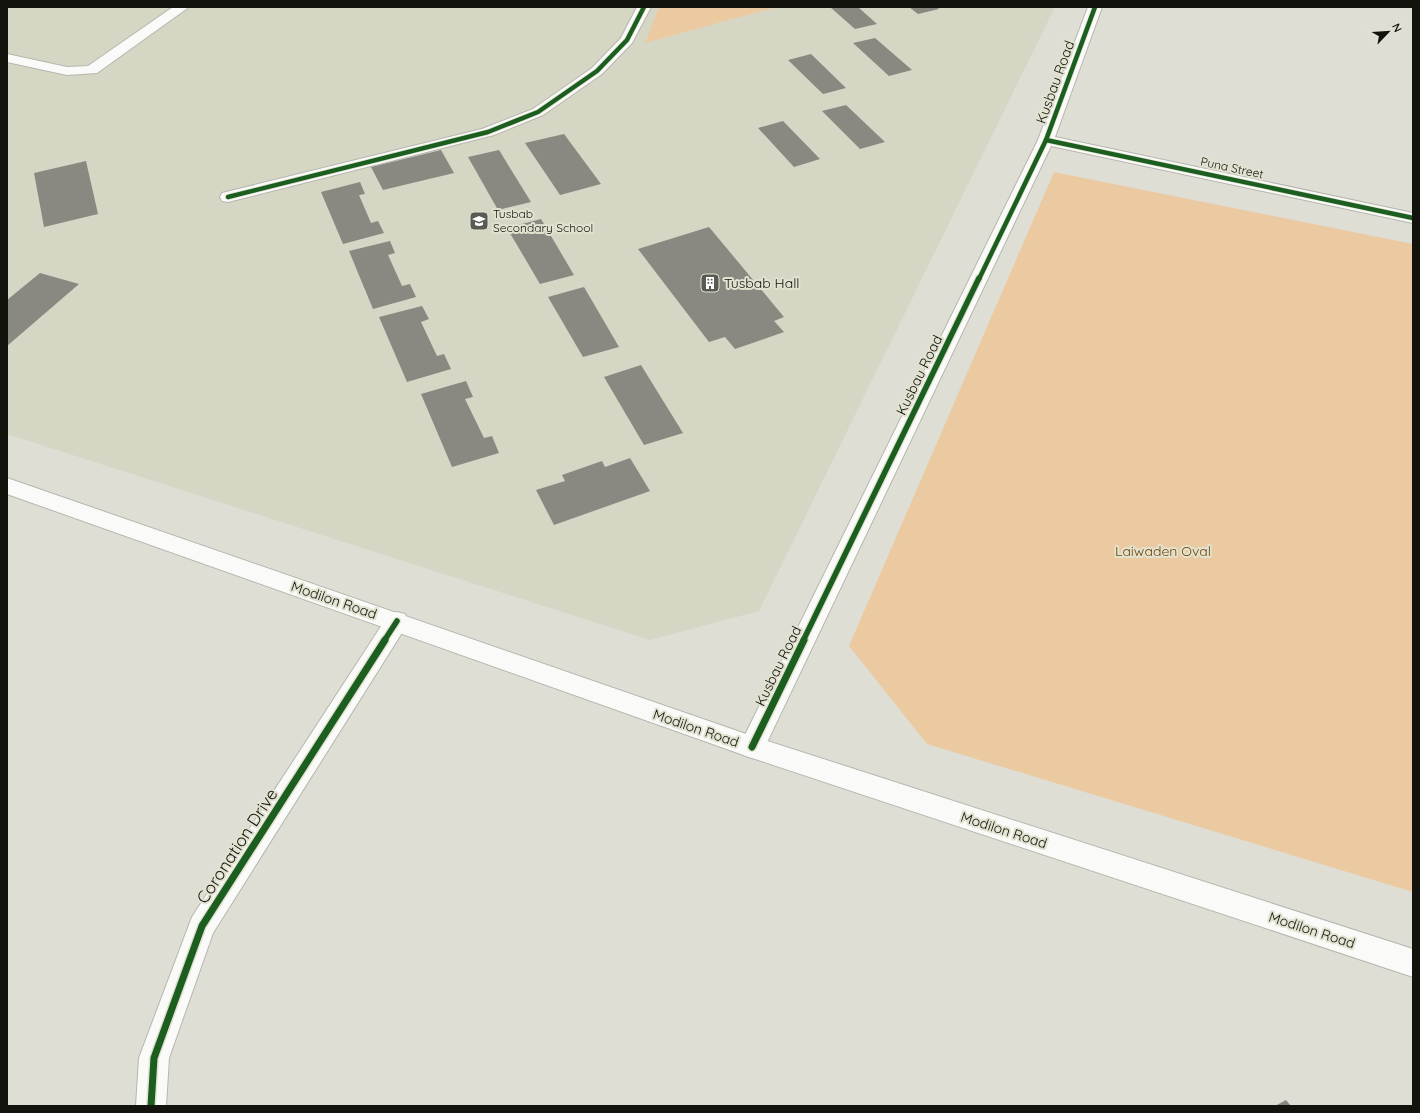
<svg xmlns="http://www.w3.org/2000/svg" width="1420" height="1113" font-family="Quicksand,sans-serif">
<rect width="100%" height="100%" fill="#deded5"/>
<polygon fill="#d6d6c5" points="7,7 1055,7 759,611 650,640 7,434"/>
<g fill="#eccaa1">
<polygon points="659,7 777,7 645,43"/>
<polygon points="1054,172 1413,244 1413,892 927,744 849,646"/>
</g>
<g fill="#898881">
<polygon points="830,7 858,7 877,24 855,29"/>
<polygon points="909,7 937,7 939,9 918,14"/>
<polygon points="875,38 912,70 889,76 853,43"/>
<polygon points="811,54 846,88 823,94 788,60"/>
<polygon points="846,105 885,142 860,149 822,111"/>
<polygon points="783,121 820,159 794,167 758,128"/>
<polygon points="564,134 601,184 560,195 525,143"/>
<polygon points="441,150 454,173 383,190 371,167"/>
<polygon points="499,150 531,202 498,210 468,157"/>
<polygon points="86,161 98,214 44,227 34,173"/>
<polygon points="360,182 365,194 359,195 371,223 378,221 384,233 343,244 321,192"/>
<polygon points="541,219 574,275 540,284 507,228"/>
<polygon points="709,227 784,317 774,321 784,332 735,349 725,337 709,342 638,249"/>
<polygon points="390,241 395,253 388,255 402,286 410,284 416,297 373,309 349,251"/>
<polygon points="40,273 79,284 7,346 7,300"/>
<polygon points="584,287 619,347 583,357 548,297"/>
<polygon points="422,306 429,319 421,322 437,356 444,354 451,369 407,382 379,317"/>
<polygon points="641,365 683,433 644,445 604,377"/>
<polygon points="466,381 473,397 465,399 484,438 492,436 499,453 452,467 421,394"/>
<polygon points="630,458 650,491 554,525 536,490 565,481 562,475 602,461 605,467"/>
<polygon points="1286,1100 1291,1106 1275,1106"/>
</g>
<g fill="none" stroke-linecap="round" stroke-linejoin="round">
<g stroke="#b6b6ae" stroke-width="2">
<g id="street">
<polygon points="173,7 189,7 97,73 67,75 7,62 7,54 67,67 88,66"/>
<polygon points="637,7 651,7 632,43 602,74 543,115 494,135 228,202 222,201 220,197 222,193 482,129 533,109 592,68 621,38"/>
<polygon points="1088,7 1102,7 1055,137 1413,213 1413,223 1051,146 761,755 752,758 743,755 740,747 743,739 1038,140"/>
<polygon points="397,612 405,614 408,621 405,628 213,933 169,1058 166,1106 136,1106 139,1058 192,917 389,614"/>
</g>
</g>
<g stroke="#b6b6ae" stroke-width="2">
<polygon id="secondary" points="7,478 752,736 1413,949 1413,977 752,758 7,494"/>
</g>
<use href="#street" fill="#fafaf9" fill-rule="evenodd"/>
<use href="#secondary" fill="#fafaf9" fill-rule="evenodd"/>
<g stroke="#e2e2d1" stroke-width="6">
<g id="cycleway-far2">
<polyline points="1046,140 1413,218"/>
<polyline points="228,197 488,132 538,112 597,71 627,40 644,7"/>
<polyline points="979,279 1046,140 1095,7"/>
</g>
</g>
<g stroke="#e2e2d1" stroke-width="8">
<g id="cycleway-far1">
<polyline points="384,641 397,621"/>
<polyline points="803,641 979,278"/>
</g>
</g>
<g stroke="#e2e2d1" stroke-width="10">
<g id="cycleway">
<polyline points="752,747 804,640"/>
<polyline points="151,1106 154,1058 202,926 385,640"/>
</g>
</g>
<use href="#cycleway-far2" stroke="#1b5e20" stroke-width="4.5"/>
<use href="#cycleway-far1" stroke="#1b5e20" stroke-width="5.5"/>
<use href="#cycleway" stroke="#1b5e20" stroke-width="7"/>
</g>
<defs>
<g id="school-square" transform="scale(1)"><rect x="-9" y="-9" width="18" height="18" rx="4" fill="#595a53" stroke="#e2e2d1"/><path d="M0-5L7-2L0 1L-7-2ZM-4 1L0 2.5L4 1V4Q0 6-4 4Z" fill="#fff"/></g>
<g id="building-square" transform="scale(1)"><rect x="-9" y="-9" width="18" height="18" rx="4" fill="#595a53" stroke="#e2e2d1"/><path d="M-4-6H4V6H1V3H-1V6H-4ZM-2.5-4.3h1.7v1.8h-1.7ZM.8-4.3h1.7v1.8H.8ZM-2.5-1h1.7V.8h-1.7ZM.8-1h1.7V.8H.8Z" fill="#fff"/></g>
</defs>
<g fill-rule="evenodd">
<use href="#school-square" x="479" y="221"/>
<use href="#building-square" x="710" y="283"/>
</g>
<g text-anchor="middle" stroke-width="4" stroke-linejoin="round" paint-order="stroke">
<g font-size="12" fill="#12130d" stroke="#e2e2d1">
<text transform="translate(1232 168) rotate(12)" y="4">Puna Street</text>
</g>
<g font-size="12" fill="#12130d" stroke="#e2e2d1" text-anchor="start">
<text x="493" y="218">Tusbab<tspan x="493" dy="14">Secondary School</tspan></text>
</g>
<g font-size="14" fill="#12130d" stroke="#e2e2d1">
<text transform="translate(1055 82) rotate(-70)" y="5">Kusbau Road</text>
<text transform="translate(919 375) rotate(-64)" y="5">Kusbau Road</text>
<text transform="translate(334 600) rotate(19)" y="5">Modilon Road</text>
<text transform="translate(778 666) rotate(-64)" y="5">Kusbau Road</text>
<text transform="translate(696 728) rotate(19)" y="5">Modilon Road</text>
<text transform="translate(1004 830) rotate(18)" y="5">Modilon Road</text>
<text transform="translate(1312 930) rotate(18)" y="5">Modilon Road</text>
</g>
<g font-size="14" fill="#12130d" stroke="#e2e2d1" text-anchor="start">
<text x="724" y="288">Tusbab Hall</text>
</g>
<g font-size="14" fill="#734605" stroke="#e2e2d1">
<text x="1163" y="556">Laiwaden Oval</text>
</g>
<g font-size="17" fill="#12130d" stroke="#e2e2d1">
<text transform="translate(237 846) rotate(-57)" y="6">Coronation Drive</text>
</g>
</g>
<rect width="1420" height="1113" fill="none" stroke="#12130d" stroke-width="16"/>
<g transform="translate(1388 32) rotate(65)" stroke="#e2e2d1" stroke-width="3" paint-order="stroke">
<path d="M0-3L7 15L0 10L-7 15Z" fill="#12130d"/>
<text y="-6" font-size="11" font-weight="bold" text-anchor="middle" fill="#12130d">N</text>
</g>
</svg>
